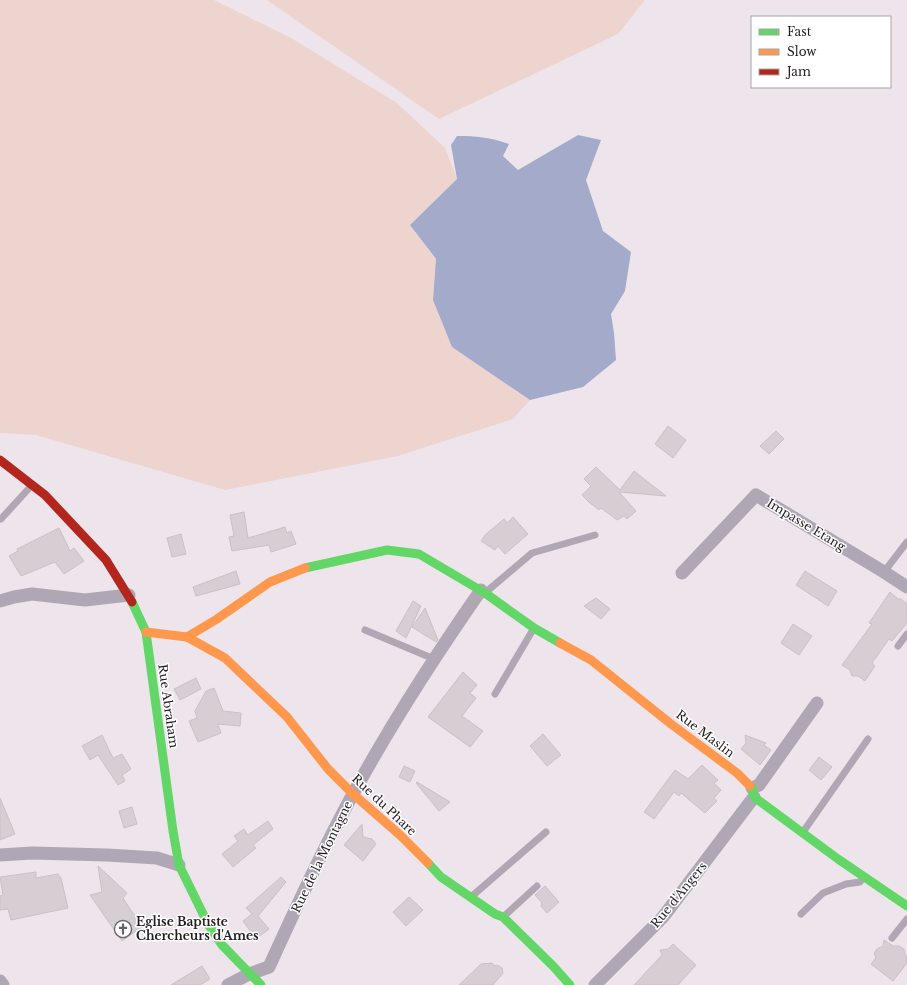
<svg xmlns="http://www.w3.org/2000/svg" width="907" height="985" font-family="'Libre Baskerville',serif">
<rect width="100%" height="100%" fill="#eee4eb"/>
<g fill="#edd4ce">
<polygon points="0,0 214,0 291,38 397,103 445,148 457,179 410,225 436,260 433,300 452,347 530,400 513,419 398,456 225,490 36,435 0,433"/>
<polygon points="267,0 645,0 618,34 439,119"/>
</g>
<path fill="#a4aac9" d="M578 135 601 140 586 180 603 231 631 252 625 291 611 314 614 333 616 360 583 387 530 400 452 347 433 300 436 259 410 225 457 179 451 145 457 136C476 136 490 137 509 144L503 156 518 170Z"/>
<g fill="#d6ced2" stroke="#cac1c4">
<polygon points="668,426 686,440 673,458 655,444"/>
<polygon points="776,431 784,439 769,454 760,446"/>
<polygon points="596,467 620,490 634,471 666,496 619,492 636,511 627,519 624,516 617,520 601,508 599,510 590,503 582,495 591,486 584,479"/>
<polygon points="244,512 248,538 285,527 287,533 291,531 296,544 271,552 269,545 232,551 229,537 234,536 230,515"/>
<polygon points="513,517 528,534 505,554 498,546 495,550 481,541 485,535 504,519 507,523"/>
<polygon points="59,528 70,551 74,548 84,561 64,574 55,562 21,576 9,556 18,551 17,549"/>
<polygon points="181,534 186,554 172,557 167,538"/>
<polygon points="236,571 240,584 196,596 193,587"/>
<polygon points="805,571 837,591 828,606 796,585"/>
<polygon points="890,592 898,599 901,599 907,604 907,623 892,641 889,639 872,663 875,666 865,681 858,676 852,676 850,670 842,665 872,624 869,623"/>
<polygon points="596,598 610,609 601,619 584,606"/>
<polygon points="413,601 421,606 406,638 396,631"/>
<polygon points="425,608 438,640 436,642 412,627"/>
<polygon points="793,624 812,636 799,655 781,643"/>
<polygon points="463,672 477,685 470,693 476,698 462,716 483,731 470,747 428,717"/>
<polygon points="196,678 201,689 180,700 174,689"/>
<polygon points="214,688 223,711 241,713 240,726 218,724 221,733 198,742 189,721 197,718 195,711 206,691"/>
<polygon points="543,734 561,755 547,766 530,746"/>
<polygon points="102,735 113,758 122,754 131,769 122,775 125,781 118,785 98,755 90,760 82,746"/>
<polygon points="745,735 766,743 764,745 771,750 760,765 741,749 746,743"/>
<polygon points="819,757 832,767 821,780 809,770"/>
<polygon points="702,765 718,780 714,783 721,790 714,798 717,801 705,813 681,793 679,796 674,792 654,819 644,812 675,770 688,779"/>
<polygon points="404,766 415,771 410,782 399,777"/>
<polygon points="417,782 450,802 439,811 416,783"/>
<polygon points="0,798 15,834 0,840"/>
<polygon points="132,807 137,824 124,828 119,811"/>
<polygon points="268,821 273,829 253,845 256,848 233,867 222,854 238,841 234,836 244,829 248,835"/>
<polygon points="362,824 363,837 372,839 376,844 363,861 344,845"/>
<polygon points="98,866 127,893 123,898 142,927 122,941 90,895 102,892"/>
<polygon points="36,872 36,878 58,874 61,878 68,908 11,920 8,909 0,910 0,896 3,895 0,877"/>
<polygon points="281,877 286,882 258,916 269,929 256,939 243,921 252,914 246,908"/>
<polygon points="545,886 559,902 547,913 541,906 542,903 535,895"/>
<polygon points="409,897 423,910 406,926 393,912"/>
<polygon points="884,940 893,946 899,946 904,949 905,955 907,957 907,963 893,981 871,964 876,958 874,953 877,949 883,946"/>
<polygon points="673,944 696,965 678,985 634,985 662,955 660,950 668,949"/>
<polygon points="492,963 495,966 497,965 502,968 503,973 493,985 459,985 481,964"/>
<polygon points="202,966 210,979 200,985 171,985"/>
</g>
<g fill="none" stroke-linecap="round" stroke-linejoin="round">
<g stroke="#afa8b4" stroke-width="7">
<polyline points="1,519 32,485"/>
<polyline points="884,572 907,542"/>
<polyline points="486,592 532,553 595,535"/>
<polyline points="365,630 434,659"/>
<polyline points="898,646 907,634"/>
<polyline points="495,694 534,628"/>
<polyline points="803,832 868,739"/>
<polyline points="471,897 546,832"/>
<polyline points="801,914 823,893 846,884 860,882 863,878"/>
<polyline points="503,917 537,886"/>
<polyline points="892,938 907,919"/>
</g>
<g stroke="#afa8b4" stroke-width="13">
<polyline points="682,573 756,495 884,572 907,587"/>
<polyline points="0,601 14,597 32,594 85,600 129,595"/>
<polyline points="752,788 759,785 817,703"/>
<polyline points="0,855 32,853 107,855 157,858 179,865"/>
<polyline points="0,981 3,985"/>
<path d="M228 985 249 974 269 967C289 923 309 879 331 836 374 750 426 669 481 590"/>
<polyline points="595,985 663,917 754,797"/>
</g>
<g stroke="#63d668" stroke-width="9">
<polyline points="305,568 387,550 419,554 485,593 534,628 560,643"/>
<polyline points="132,602 146,632 173,831 179,865 208,924 222,945 261,985"/>
<polyline points="750,786 752,788 754,797 838,859 907,906"/>
<polyline points="428,863 441,877 495,914 503,917 553,966 570,985"/>
</g>
<g stroke="#ff974d" stroke-width="9">
<polyline points="146,632 187,637 217,619 270,582 305,568"/>
<polyline points="187,637 225,658 287,717 328,769 353,794 400,835 428,863"/>
<polyline points="560,643 591,660 671,724 737,773 750,786"/>
</g>
<polyline stroke="#b3261e" stroke-width="9" points="0,460 45,495 106,560 132,602"/>
</g>
<defs>
<g id="church-ring" transform="scale(0.9)"><circle r="9.5" fill="#fff" stroke="#696167" stroke-width="1.5"/><path d="M-1.2-6h2.4v3.5h3.3v2.4h-3.3V6h-2.4V-.1h-3.3v-2.4h3.3Z" fill="#696167"/></g>
</defs>
<g fill-rule="evenodd">
<use href="#church-ring" x="123" y="929"/>
</g>
<g text-anchor="middle" stroke-width="3" stroke-linejoin="round" paint-order="stroke">
<g font-size="12" fill="#221b20" stroke="#fff">
<text transform="translate(806 525) rotate(31)" y="4">Impasse Etang</text>
<text transform="translate(168 706) rotate(82)" y="4">Rue Abraham</text>
<text transform="translate(705 734) rotate(37)" y="4">Rue Maslin</text>
<text transform="translate(384 805) rotate(43)" y="4">Rue du Phare</text>
<text transform="translate(322 857) rotate(-64)" y="4">Rue de la Montagne</text>
<text transform="translate(679 895) rotate(-51)" y="4">Rue d'Angers</text>
</g>
<g font-size="12" font-weight="bold" fill="#221b20" stroke="#fff" text-anchor="start">
<text x="136" y="926">Eglise Baptiste<tspan x="136" dy="14">Chercheurs d'Ames</tspan></text>
</g>
</g>
<rect x="751" y="16" width="140" height="72" fill="#ffffff" stroke="#a7a4a6"/>
<rect x="759" y="29" width="20" height="6" fill="#63d668" stroke="#a7a4a6"/>
<text x="787" y="36" font-size="12" fill="#221b20">Fast</text>
<rect x="759" y="49" width="20" height="6" fill="#ff974d" stroke="#a7a4a6"/>
<text x="787" y="56" font-size="12" fill="#221b20">Slow</text>
<rect x="759" y="69" width="20" height="6" fill="#b3261e" stroke="#a7a4a6"/>
<text x="787" y="76" font-size="12" fill="#221b20">Jam</text>
</svg>
